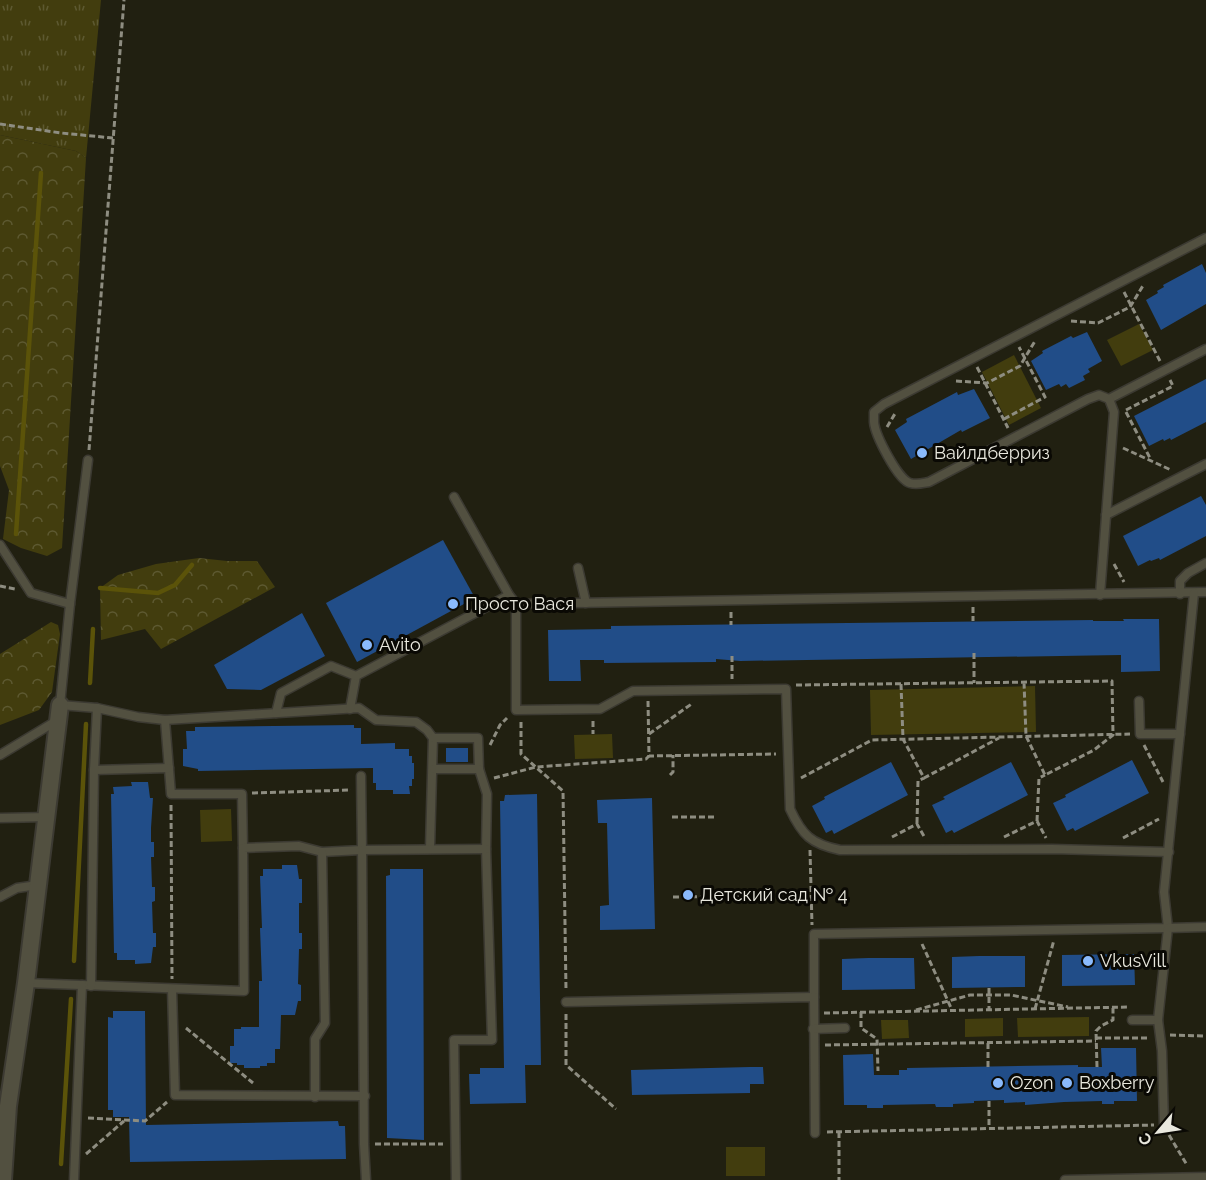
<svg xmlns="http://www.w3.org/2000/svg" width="1206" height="1180" font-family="Raleway,sans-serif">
<defs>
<pattern id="grass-tufts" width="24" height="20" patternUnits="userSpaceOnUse" patternTransform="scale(1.5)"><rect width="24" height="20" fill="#423d0e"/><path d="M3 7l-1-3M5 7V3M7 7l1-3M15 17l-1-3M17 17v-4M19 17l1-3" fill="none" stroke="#5d5931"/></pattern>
<pattern id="forest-crowns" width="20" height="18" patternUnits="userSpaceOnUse" patternTransform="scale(1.5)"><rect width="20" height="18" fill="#423d0e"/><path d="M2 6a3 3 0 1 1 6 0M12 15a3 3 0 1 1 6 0" fill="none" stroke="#5d5931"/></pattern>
</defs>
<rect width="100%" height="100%" fill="#212011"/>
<polygon fill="url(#grass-tufts)" points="0,0 101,0 86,158 76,151 0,135"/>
<g fill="url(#forest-crowns)">
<polygon points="0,135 76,151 86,158 62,548 47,556 21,548 3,539 9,490 0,466"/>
<polygon points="199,558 227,561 257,561 275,587 161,649 145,629 101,640 100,588 118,575 156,564"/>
<polygon points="51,622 58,625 60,634 52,692 39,710 0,725 0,654"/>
</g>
<g fill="#423d0e">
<polygon points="1139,324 1153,350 1121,366 1107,340"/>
<polygon points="1014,355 1041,408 1009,425 982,372"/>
<polygon points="1035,686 1036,732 871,735 870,690"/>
<polygon points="612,734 613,758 575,759 574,735"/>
<polygon points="231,809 232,841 201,842 200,810"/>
<polygon points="1089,1017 1089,1036 1018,1037 1017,1018"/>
<polygon points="1003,1018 1003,1036 965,1037 965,1019"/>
<polygon points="881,1020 908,1020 909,1038 882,1039"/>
<rect x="726" y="1147" width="39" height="29"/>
</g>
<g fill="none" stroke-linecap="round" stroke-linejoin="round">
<g stroke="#5b5309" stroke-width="4.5">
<polyline points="16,534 41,173"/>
<polyline points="100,588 158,593 175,585 192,565"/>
<polyline points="90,683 93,629"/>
<polyline points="74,961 86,724"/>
<polyline points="61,1164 71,999"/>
</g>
</g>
<g fill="#214d88">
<polygon points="1202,264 1206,273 1206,304 1161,330 1146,300 1158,293 1157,291 1164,287 1163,285"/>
<polygon points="1087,332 1102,361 1088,369 1090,372 1083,376 1085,380 1069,388 1066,384 1061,387 1059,384 1046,390 1031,361 1043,353 1042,351 1071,336 1073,338"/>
<polygon points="1206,379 1206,422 1171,440 1170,438 1164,441 1163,439 1149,446 1134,416"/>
<polygon points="974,389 990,418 962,432 961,430 911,459 895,430 907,422 906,419 957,392 958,395"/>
<polygon points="1201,496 1206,505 1206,536 1160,560 1159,558 1151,561 1150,560 1138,566 1123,536"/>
<polygon points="443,540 475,598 357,662 326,603"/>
<polygon points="302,613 325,656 261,690 227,689 214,665"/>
<polygon points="1123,619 1159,619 1160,671 1121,672 1121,655 740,661 716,659 716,662 604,663 604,660 580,660 581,681 549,681 548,630 611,629 611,626 1093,620 1093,621 1124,621"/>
<polygon points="354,725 354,728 361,728 361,744 395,743 395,749 409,749 409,756 412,756 412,763 414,763 414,779 412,779 412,786 409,786 410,794 393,794 393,790 376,790 376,783 373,783 373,768 198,771 198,769 183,766 183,749 187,749 186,731 195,731 195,727"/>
<rect x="446" y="748" width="22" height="14"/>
<polygon points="1132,760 1149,793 1075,831 1073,828 1067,831 1053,803 1066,797 1065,795"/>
<polygon points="891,762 908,795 834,834 832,830 826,833 812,806 825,799 824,797"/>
<polygon points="1011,762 1028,795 954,833 952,830 946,833 932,805 945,799 943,797"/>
<polygon points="131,782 148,782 150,798 153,798 151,828 151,842 154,842 154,857 151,857 152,887 155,887 155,901 152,902 153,933 156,933 156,947 153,947 151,963 135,964 135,960 117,960 117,953 114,953 111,794 114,794 113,787 132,786"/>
<polygon points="537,794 541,1065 525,1065 526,1103 470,1104 469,1074 480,1074 480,1068 504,1068 500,801 504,801 505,795"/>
<polygon points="652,798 655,929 600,930 600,906 609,905 607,823 598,823 597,800"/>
<polygon points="282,865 297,865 299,879 302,879 302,903 299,903 299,933 302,933 302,949 299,949 298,984 301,985 301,1001 298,1001 295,1015 281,1015 280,1049 275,1049 275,1063 267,1063 267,1066 260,1066 260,1068 244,1068 244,1065 237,1065 237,1063 230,1063 230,1046 234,1046 234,1029 241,1029 241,1027 259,1027 259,981 262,981 260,928 262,928 260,876 263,876 263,869 282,869"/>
<polygon points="390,869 423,869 424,1140 387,1138 386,876 390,875"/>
<polygon points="1134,954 1135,985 1062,986 1062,955"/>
<polygon points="979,956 1025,956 1025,987 952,988 952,957"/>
<polygon points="868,958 914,958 915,989 842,990 842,959"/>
<polygon points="113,1011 145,1011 146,1125 338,1121 339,1126 345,1126 346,1159 130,1162 129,1117 113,1117 113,1110 108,1110 108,1017 113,1018"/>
<polygon points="1101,1048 1136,1048 1137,1101 1114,1101 1114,1104 1102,1104 1102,1101 1064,1102 1025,1105 1025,1102 1004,1103 1004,1100 974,1101 974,1103 953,1104 953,1107 936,1107 935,1104 883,1105 883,1108 867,1108 867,1105 844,1105 843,1055 873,1054 874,1075 899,1075 899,1070 907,1070 907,1068 1078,1065 1078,1067 1102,1067"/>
<polygon points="750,1067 763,1067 764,1084 750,1084 750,1093 632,1095 631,1070"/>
</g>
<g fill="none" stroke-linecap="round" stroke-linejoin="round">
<g stroke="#3c3a32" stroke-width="11">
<g id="lane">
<polyline points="1109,399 1206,349"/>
<polyline points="88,460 70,604 60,705 97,708 138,717 165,720 359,708 376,720 416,722 427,730 433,738 430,848"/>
<path d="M454 497 509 595 516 604V710L600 709 633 691 786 689 790 809C802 835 811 844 840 850L1052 849 1169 852"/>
<polyline points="1106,515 1206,464"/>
<polyline points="0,545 31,593 70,604"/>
<polyline points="578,568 586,603"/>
<polyline points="1180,594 1180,581 1188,573 1206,563"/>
<path d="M1100 595 1114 412 1109 399 1099 395 1088 399 929 482C923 483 917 485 910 483 898 480 875 435 874 422 874 421 874 413 874 412L884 404 1206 238"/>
<polyline points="516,604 1206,592"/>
<polyline points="1139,701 1140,734 1180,734"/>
<polyline points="350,709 356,676 509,595"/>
<polyline points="276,713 281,693 331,666 356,676"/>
<polyline points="165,720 171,794 242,794 243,848"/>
<polyline points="433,738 478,738 479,769"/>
<polyline points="0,755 58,720"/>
<polyline points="434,769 479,769 487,794 486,849 492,1040 454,1040 456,1180"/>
<polyline points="94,770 169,768"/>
<polyline points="0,818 47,817"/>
<polyline points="0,897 17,888 38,885"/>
<polyline points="26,983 244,991 243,848 299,846 322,852 362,850 361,776"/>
<polyline points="91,986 94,770 97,708"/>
<polyline points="172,989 175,1095 365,1096"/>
<polyline points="814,997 814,934 1168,928 1164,892 1194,593"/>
<polyline points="566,1002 814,997 815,1133"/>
<polyline points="1132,1020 1158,1020"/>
<polyline points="813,1029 845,1028"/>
<polyline points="315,1097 315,1039 325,1023 322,852"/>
<polyline points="1164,1125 1162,1051 1158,1020 1168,928 1206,927"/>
<polyline points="74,1180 82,985"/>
<polyline points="366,1180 364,1144 362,850 486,849"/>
<polyline points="1065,1180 1206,1177"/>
</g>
</g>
<g stroke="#3c3a32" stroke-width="20">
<polyline id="street" points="3,1180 8,1106 26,983 60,705"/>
</g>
<g stroke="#8e8d81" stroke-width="3" stroke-dasharray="6 3" stroke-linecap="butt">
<polyline points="0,124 61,133 113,138"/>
<polyline points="1124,292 1160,361"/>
<polyline points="1071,321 1098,323 1130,307 1144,284"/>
<polyline points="977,367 1008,428"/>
<polyline points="956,381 987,383 1020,366 1035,341"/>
<polyline points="1126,410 1173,386 1170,380"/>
<polyline points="1126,412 1151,460"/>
<polyline points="1004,419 1045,397 1019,347"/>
<polyline points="887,427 896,412"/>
<polyline points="1123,448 1171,470"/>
<polyline points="89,450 124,0"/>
<polyline points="1114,564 1124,582"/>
<polyline points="0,586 15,589"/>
<polyline points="973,607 973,621"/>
<polyline points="731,612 731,625"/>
<polyline points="974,653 974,683"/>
<polyline points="732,656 732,679"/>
<polyline points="901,684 903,739 924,778 999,738"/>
<polyline points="796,685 1112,681 1113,735 1094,750 1045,775 1026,736 1024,682"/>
<polyline points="648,701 649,756 776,754"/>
<polyline points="593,721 593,734"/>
<polyline points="521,722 521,754 563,791 566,990"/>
<polyline points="649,734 693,703"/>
<polyline points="490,745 500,725 507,718"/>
<polyline points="1144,745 1163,782"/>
<polyline points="670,775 673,772 673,755"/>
<polyline points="494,778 536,767 646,759 649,756"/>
<polyline points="801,778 872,740 1130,734"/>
<polyline points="252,793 351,790"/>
<polyline points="171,805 172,979"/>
<polyline points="672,817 717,817"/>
<polyline points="1037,821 1039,778 1045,775"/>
<polyline points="917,823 918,781 924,778"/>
<polyline points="892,837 917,824 925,838"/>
<polyline points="1004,837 1037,821 1046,838"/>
<polyline points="1123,838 1159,819"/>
<polyline points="810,850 812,925"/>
<polyline points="673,897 773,896"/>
<polyline points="922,944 952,1010"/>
<polyline points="989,988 989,1010"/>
<polyline points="1035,1009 1054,940"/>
<polyline points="916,1010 970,995 1011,995 1068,1007"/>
<polyline points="861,1012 861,1028 877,1039 878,1071"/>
<polyline points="824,1013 1129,1007"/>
<polyline points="566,1014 566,1065 616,1109"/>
<polyline points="186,1028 253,1083"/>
<polyline points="1170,1035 1206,1036"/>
<polyline points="1096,1038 1148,1038"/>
<polyline points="988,1043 988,1067"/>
<polyline points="825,1045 1096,1041"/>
<polyline points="1097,1067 1096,1031 1101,1026 1113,1020 1113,1008"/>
<polyline points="989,1101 989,1128"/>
<polyline points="88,1118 145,1121 167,1102"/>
<polyline points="827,1132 1154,1125"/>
<polyline points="839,1132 839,1180"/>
<polyline points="1169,1135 1187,1165"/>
<polyline points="375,1144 443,1144"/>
<polyline points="86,1154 124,1121"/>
</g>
<use href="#lane" stroke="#525040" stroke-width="8"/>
<use href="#street" stroke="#525040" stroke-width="16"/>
</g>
<g fill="#8abafc" stroke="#0a0904" stroke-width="2">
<circle cx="922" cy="453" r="6"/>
<circle cx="453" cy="604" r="6"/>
<circle cx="367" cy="645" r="6"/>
<circle cx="688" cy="895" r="6"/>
<circle cx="1088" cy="961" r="6"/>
<circle cx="998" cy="1083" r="6"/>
<circle cx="1067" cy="1083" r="6"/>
</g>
<g text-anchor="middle" stroke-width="6" stroke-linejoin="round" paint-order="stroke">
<g font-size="18" fill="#e9e8de" stroke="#0a0904" text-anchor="start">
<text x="934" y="459">Вайлдберриз</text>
<text x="465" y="610">Просто Вася</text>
<text x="379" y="651">Avito</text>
<text x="700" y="901">Детский сад № 4</text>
<text x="1100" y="967">VkusVill</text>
<text x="1010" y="1089">Ozon</text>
<text x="1079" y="1089">Boxberry</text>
</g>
</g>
<g transform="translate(1158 1132) rotate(241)" stroke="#0a0904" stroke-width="4.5" paint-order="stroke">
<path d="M0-4.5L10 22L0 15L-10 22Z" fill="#e9e8de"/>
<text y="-9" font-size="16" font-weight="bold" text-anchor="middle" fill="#e9e8de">С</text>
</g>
</svg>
